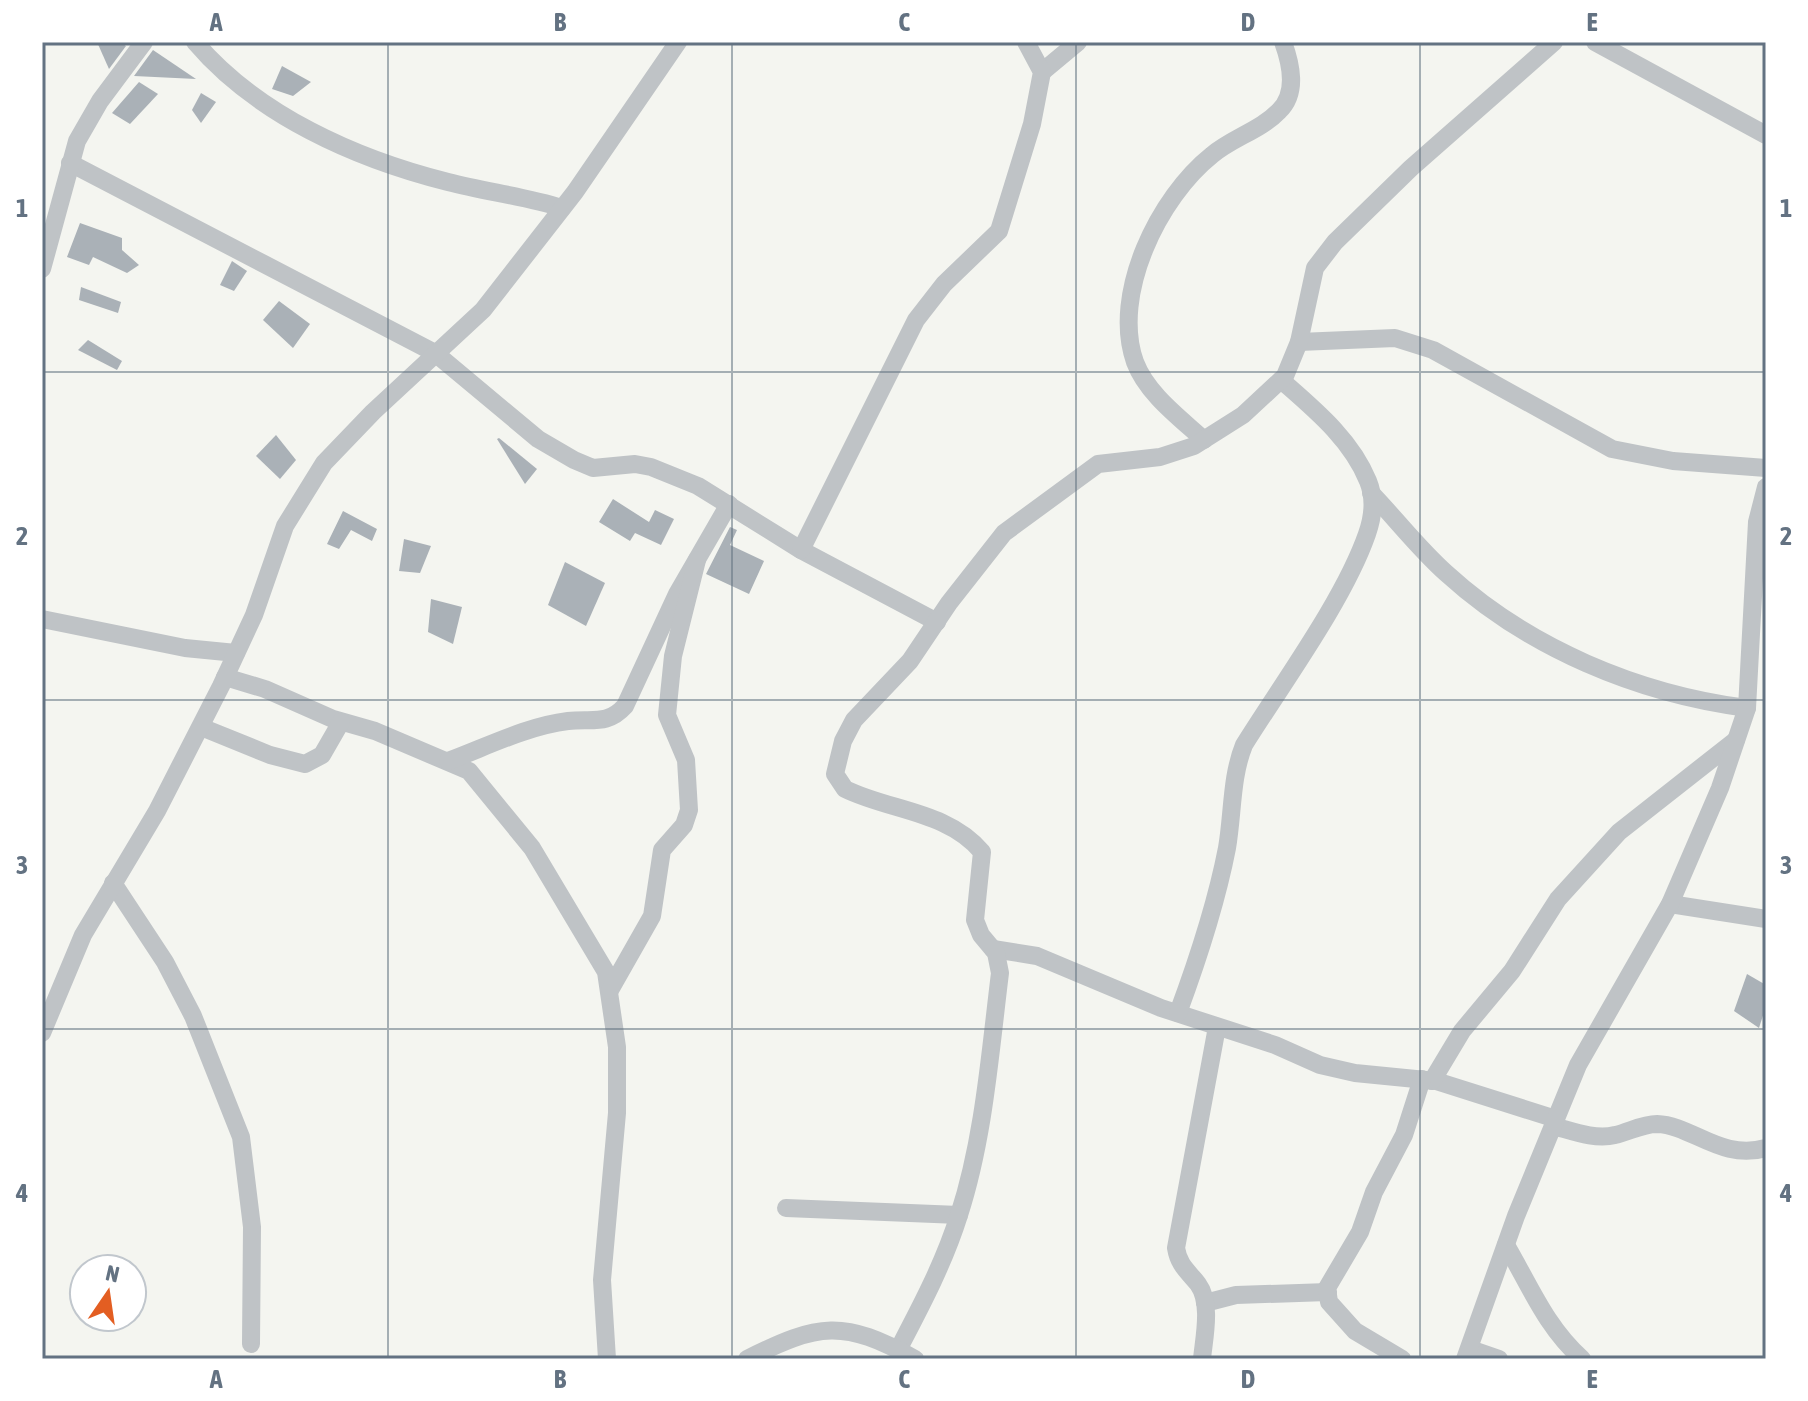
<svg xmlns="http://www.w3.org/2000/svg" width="1808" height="1401" font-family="'Asap Condensed',sans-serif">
<rect width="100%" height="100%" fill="#f4f5f0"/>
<g fill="#aab1b7">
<polygon points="97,42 120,42 126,46 109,69"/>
<polygon points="153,50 196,79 134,76"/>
<polygon points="282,66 311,82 293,96 272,89"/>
<polygon points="139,82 158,94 130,124 112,113"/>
<polygon points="201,93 216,102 201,123 192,110"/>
<polygon points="80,223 122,238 122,250 139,265 127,273 93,257 89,265 67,257"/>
<polygon points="232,261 247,271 234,291 220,285"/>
<polygon points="81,287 121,302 118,313 79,300"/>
<polygon points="279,301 310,324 293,348 263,320"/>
<polygon points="88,340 122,361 117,370 78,350"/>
<polygon points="276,435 296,460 280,479 256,456"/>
<polygon points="499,438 537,469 525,484 497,439"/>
<polygon points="613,499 649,522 655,510 674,519 661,545 635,533 630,541 599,522"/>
<polygon points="343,511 377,529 372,541 351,530 339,549 327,544"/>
<polygon points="730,527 737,530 730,545 764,561 749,594 706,574"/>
<polygon points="404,539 431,546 420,573 399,571"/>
<polygon points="565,562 605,583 586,626 548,605"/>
<polygon points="431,599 462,607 453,644 428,632"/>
<polygon points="1747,974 1766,985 1766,1006 1759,1028 1734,1011"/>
</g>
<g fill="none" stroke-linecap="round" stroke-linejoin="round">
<g stroke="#bfc3c6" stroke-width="18">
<path d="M195 42C257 115 356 159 448 182 486 192 524 196 562 208"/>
<polyline points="1595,42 1766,135"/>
<polyline points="1042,72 1078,42"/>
<polyline points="70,163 435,353 538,439 574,460 593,468 635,464 651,467 698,486 801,550 937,622"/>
<polyline points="42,269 77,141 100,101 144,42"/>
<polyline points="1299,342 1395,338 1433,350 1612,449 1673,461 1766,468"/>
<path d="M1204 440C1180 418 1147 394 1135 362 1111 294 1159 197 1212 155 1232 138 1261 130 1279 111 1298 93 1291 64 1283 42"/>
<path d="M1371 493C1396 519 1419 549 1446 573 1528 648 1638 694 1747 708"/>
<polyline points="801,550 916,320 944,284 999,231 1032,124 1042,72 1026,42"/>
<polyline points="42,619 185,648 236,653"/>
<polyline points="225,677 265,689 333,719 375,731 469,771 532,848 606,972 617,1047 617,1113 602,1280 607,1359"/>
<polyline points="201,727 270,755 305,764 322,755 341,722"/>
<path d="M448 761C486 747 527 726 568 721 592 718 607 726 625 706L677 594 729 504"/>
<polyline points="113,883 165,962 193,1016 241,1137 252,1227 251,1344"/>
<polyline points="1670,904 1766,919"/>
<polyline points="993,949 1037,956 1161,1008 1275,1045 1320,1065 1355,1073 1436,1081 1556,1119"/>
<polyline points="610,990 652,916 662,850 684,825 689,810 686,760 667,715 673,656 697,560"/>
<path d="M1178 1013C1198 959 1216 905 1227 848 1233 813 1231 777 1244 745 1282 684 1344 600 1367 534 1373 517 1375 498 1368 481 1351 439 1314 409 1281 380"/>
<polyline points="42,1033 83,935 157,811 221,686 254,615 285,526 324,463 373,412 483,310 575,192 678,42"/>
<polyline points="1432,1081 1462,1031 1512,971 1558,899 1619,832 1736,740"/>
<path d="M1553 1126C1572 1131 1595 1140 1615 1135 1629 1132 1642 1124 1657 1124 1692 1125 1721 1161 1766 1148"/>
<polyline points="786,1208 959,1215"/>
<path d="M1506 1245C1530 1286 1546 1327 1582 1359"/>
<polyline points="1205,1303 1236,1295 1328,1292"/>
<polyline points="1470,1349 1499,1359"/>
<path d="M898 1350C921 1306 944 1263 959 1215 984 1138 990 1053 1000 973L996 953 981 935 975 920 982 852C948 811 890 811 845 789L835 774 843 741 854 720 910 661 949 603 1004 533 1098 464 1160 457 1194 446 1243 415 1285 376 1299 342 1315 268 1335 242 1411 168 1554 42"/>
<path d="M747 1359C819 1323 843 1319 915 1359"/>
<path d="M1202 1359C1204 1338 1212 1303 1198 1284 1188 1271 1179 1266 1176 1248L1217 1027"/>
<polyline points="1402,1359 1355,1331 1329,1302 1327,1288 1360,1232 1374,1192 1404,1135 1422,1079"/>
<polyline points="1465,1359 1516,1216 1578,1065 1670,904 1720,788 1747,708 1757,522 1766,487"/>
</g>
</g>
<path fill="none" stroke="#637282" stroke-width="2" stroke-opacity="0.55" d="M388 42V1359M732 42V1359M1076 42V1359M1420 42V1359M42 372H1766M42 700H1766M42 1029H1766"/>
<rect width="1808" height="1401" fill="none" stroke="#ffffff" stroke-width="88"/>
<g transform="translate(108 1293) rotate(13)"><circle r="38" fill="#ffffff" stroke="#c1c7cd" stroke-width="2"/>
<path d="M0-6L14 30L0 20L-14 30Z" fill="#e35e22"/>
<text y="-12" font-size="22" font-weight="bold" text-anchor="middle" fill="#637282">N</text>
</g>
<rect x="44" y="44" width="1720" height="1313" fill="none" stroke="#637282" stroke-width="3"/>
<g font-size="26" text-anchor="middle" font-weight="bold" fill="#637282">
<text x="216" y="31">A</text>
<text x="560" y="31">B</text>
<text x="904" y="31">C</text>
<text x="1248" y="31">D</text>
<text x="1592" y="31">E</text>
<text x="22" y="217">1</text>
<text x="1786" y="217">1</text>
<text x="22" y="545">2</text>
<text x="1786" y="545">2</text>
<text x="22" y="874">3</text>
<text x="1786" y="874">3</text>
<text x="22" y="1202">4</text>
<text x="1786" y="1202">4</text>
<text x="216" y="1388">A</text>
<text x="560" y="1388">B</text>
<text x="904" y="1388">C</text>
<text x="1248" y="1388">D</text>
<text x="1592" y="1388">E</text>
</g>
</svg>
